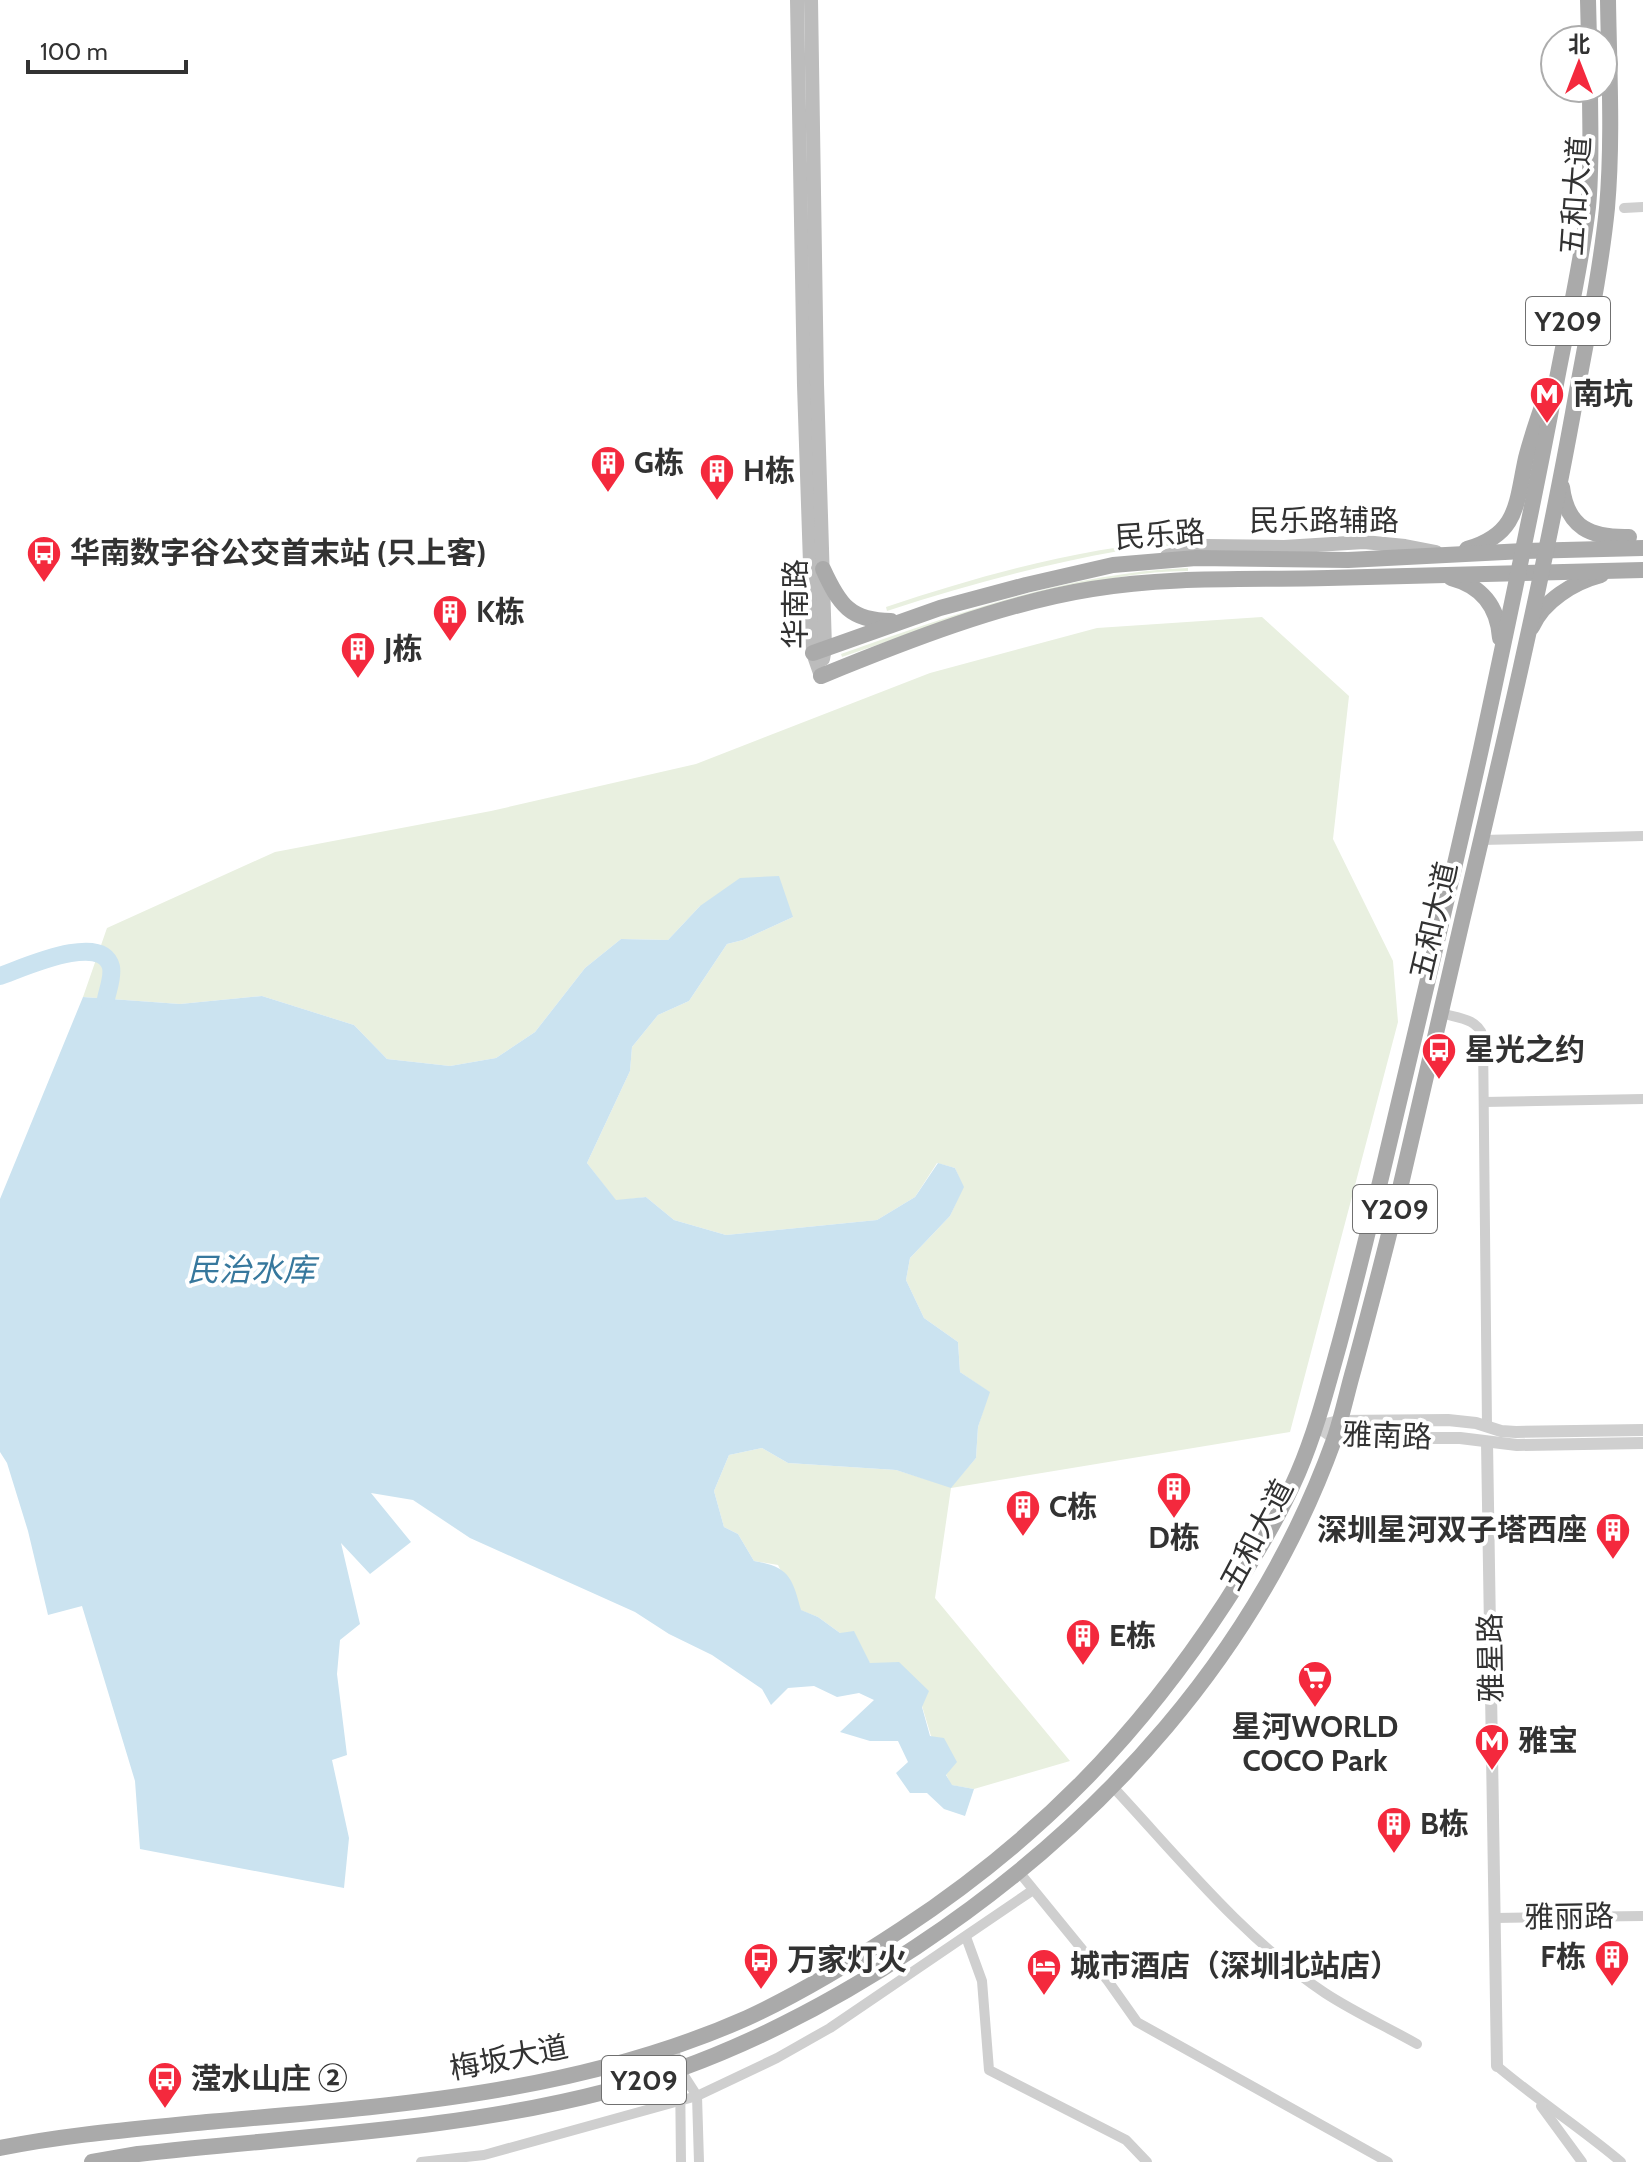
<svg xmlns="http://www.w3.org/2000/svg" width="1643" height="2162" font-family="Cabin,'Noto Sans SC',sans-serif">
<rect width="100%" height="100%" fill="#fff"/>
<g fill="#e9f0e0">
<path d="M1184 540H1217C1185 547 1151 545 1119 551 1040 565 963 586 887 611L886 607C982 575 1083 547 1184 540Z"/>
<path d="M1188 568V571C1127 571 1071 587 1013 604 955 620 898 637 842 657L841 654C954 614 1068 573 1188 568Z"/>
<polygon points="1262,617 1349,696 1333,839 1393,961 1398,1022 1290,1432 951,1488 935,1598 1070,1761 974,1789 951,1785 946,1774 956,1762 931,1736 922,1706 870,1663 840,1633 818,1617 800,1610 778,1565 754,1561 738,1534 724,1527 714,1491 729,1455 762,1448 788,1463 896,1470 951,1487 976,1458 978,1427 989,1392 960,1372 958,1342 924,1318 906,1280 910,1258 950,1216 963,1187 955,1168 937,1163 915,1197 877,1220 726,1235 674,1220 646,1197 616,1201 587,1163 630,1071 632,1047 658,1015 689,1001 727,944 743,940 793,917 700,906 668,940 621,939 585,968 535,1032 496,1058 450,1066 387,1059 354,1025 262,996 180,1004 83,997 107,928 275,852 491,811 696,764 930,673 1097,628"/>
</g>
<path fill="#cbe3f0" d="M779 876 793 917 743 940 727 944 689 1001 658 1015 632 1047 630 1071 587 1163 616 1200 646 1197 674 1220 726 1235 877 1220 915 1197 938 1163 955 1168 964 1187 950 1216 910 1258 906 1280 924 1318 958 1342 960 1372 990 1392 978 1427 976 1458 951 1488 896 1470 788 1463 762 1448 729 1455 714 1491 724 1527 738 1534 754 1561C789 1567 792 1577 801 1610L818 1617 840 1633 854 1631 870 1663 899 1662 929 1691 922 1707 930 1736 944 1738 957 1762 946 1775 952 1785 974 1789 965 1816 944 1809 927 1793H910L896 1773 908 1762 898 1741H870L840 1732 874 1700 859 1693 837 1697 814 1686 788 1688 771 1705 762 1689 712 1655 669 1634 635 1612 470 1538 413 1500 371 1493 411 1542 370 1574 341 1543 360 1624 340 1640 337 1674 347 1755 332 1760 349 1838 344 1888 140 1849 135 1781 82 1606 48 1615 28 1531 7 1463 0 1452V1199L83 997 180 1004 262 996 354 1025 387 1059 450 1066 496 1058 535 1032 585 968 621 939 668 940 700 906 740 878Z"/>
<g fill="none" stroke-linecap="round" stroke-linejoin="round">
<path stroke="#cbe3f0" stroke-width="18" d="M0 976C21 969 102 931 111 967 113 977 108 989 106 999"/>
<g stroke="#cfcfcf" stroke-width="10">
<polyline points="1624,208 1643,207"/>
<polyline points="1481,840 1643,836"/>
<path d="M1441 1013C1457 1018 1477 1018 1483 1036L1487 1426"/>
<polyline points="1484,1102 1643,1099"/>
<path d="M1113 1787C1180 1859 1243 1938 1325 1993 1354 2012 1387 2027 1417 2044"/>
<polyline points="1019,1872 1108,1981 1137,2022 1388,2162"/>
<polyline points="1495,1918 1643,1916"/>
<polyline points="966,1937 982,1981 989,2070 1126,2140 1147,2162"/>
<polyline points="673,2047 680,2069 681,2162"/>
<path d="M1497 2066C1537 2100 1581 2128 1621 2162"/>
<polyline points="681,2071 697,2096 699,2162"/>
<polyline points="1541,2106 1582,2162"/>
<polyline points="421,2162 484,2155 697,2096 777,2058 830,2028 1033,1890"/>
</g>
<g stroke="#cfcfcf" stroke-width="12">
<polyline points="1317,1426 1334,1438 1460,1438 1517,1445 1643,1443"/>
<polyline points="1317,1426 1339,1421 1448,1420 1476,1423 1501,1431 1516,1432 1643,1430"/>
<polyline points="1487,1442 1497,2066"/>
</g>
<g stroke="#bcbcbc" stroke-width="14">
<polyline points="797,0 804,385 813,653 821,676"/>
<polyline points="811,0 817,384 825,648 823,659"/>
<polyline points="1167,556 1205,546 1284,547 1364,542 1405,546 1436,552"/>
</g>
<g stroke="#aaa" stroke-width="16">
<polyline points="1588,0 1589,40"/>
<path d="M1562 487C1567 528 1591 538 1629 537"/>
<path d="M1467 549C1519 534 1516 503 1526 458 1531 438 1538 418 1545 398"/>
<path d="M823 569C839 604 850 621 891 621"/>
<path d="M1451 578C1482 586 1498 607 1500 638"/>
<path d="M1532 627C1543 601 1574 582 1601 575"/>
<polyline points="813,653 940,608 1026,585 1113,565 1196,558 1348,560 1524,551 1643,548"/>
<path d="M821 676C904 642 1003 603 1092 589 1170 576 1248 580 1328 578 1433 576 1538 572 1643 570"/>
<path d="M0 2148C69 2134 138 2129 207 2122 391 2106 576 2094 747 2018 801 1993 852 1962 902 1929 1037 1840 1137 1738 1225 1603 1252 1561 1278 1519 1298 1473 1316 1431 1327 1388 1339 1345 1356 1282 1371 1220 1386 1157 1418 1021 1451 885 1481 749 1507 628 1533 506 1556 384 1567 325 1581 267 1588 207 1592 168 1590 128 1590 88"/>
<path d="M92 2162 138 2154C294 2136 455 2131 608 2091 720 2062 821 2010 916 1947 1103 1823 1257 1653 1334 1440 1342 1417 1347 1392 1354 1368 1368 1316 1382 1263 1395 1210 1417 1114 1440 1017 1462 921 1502 752 1542 583 1573 413 1585 345 1600 277 1607 208 1613 139 1609 69 1608 0"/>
</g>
</g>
<defs>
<g id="metro-pin" transform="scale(1.8)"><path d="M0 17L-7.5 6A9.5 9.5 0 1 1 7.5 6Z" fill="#f4293d" stroke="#fff"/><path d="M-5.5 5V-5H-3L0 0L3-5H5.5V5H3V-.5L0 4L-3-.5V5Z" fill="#fff"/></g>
<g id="building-pin" transform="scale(1.8)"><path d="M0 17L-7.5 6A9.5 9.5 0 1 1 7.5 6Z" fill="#f4293d" stroke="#fff"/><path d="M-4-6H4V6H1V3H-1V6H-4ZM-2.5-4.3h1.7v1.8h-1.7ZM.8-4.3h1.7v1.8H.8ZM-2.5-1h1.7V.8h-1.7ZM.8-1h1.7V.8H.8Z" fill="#fff"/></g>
<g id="bus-pin" transform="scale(1.8)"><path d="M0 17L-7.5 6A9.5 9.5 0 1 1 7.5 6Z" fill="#f4293d" stroke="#fff"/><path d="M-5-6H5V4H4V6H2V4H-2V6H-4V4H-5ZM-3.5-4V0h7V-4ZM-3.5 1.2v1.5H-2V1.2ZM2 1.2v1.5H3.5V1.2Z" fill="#fff"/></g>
<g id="supermarket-pin" transform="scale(1.8)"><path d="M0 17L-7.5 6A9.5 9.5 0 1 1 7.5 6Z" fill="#f4293d" stroke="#fff"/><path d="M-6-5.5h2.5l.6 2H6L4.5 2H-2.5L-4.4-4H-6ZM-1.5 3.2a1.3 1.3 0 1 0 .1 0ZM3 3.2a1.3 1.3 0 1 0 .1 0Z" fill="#fff"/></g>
<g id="hotel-pin" transform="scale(1.8)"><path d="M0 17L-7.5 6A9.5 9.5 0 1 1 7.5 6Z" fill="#f4293d" stroke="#fff"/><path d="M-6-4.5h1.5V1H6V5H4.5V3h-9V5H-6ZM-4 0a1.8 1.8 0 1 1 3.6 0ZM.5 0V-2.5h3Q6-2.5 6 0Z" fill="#fff"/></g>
</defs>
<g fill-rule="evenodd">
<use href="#metro-pin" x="1547" y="394"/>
<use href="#building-pin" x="608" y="463"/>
<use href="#building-pin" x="717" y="471"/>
<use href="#bus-pin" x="44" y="553"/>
<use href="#building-pin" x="450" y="612"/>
<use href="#building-pin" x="358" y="649"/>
<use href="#bus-pin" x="1439" y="1050"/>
<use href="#building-pin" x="1174" y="1489"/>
<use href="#building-pin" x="1023" y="1507"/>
<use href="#building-pin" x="1613" y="1530"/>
<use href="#building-pin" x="1083" y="1636"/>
<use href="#supermarket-pin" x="1315" y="1678"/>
<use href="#metro-pin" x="1492" y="1741"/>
<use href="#building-pin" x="1394" y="1824"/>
<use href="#building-pin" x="1612" y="1957"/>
<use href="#bus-pin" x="761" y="1960"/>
<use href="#hotel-pin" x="1044" y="1966"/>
<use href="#bus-pin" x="165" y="2079"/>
</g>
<g text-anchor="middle" stroke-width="8" stroke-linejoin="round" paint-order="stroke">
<g fill="#fff" stroke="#707070" stroke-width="2">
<rect x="1526" y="297" width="84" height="48" rx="6"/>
<rect x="1353" y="1185" width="84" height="48" rx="6"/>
<rect x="602" y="2056" width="84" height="48" rx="6"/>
</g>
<g font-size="28" font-weight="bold" fill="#323232">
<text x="1568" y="331">Y209</text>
<text x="1395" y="1219">Y209</text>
<text x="644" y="2090">Y209</text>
</g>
<g font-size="30" fill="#323232" stroke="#fff">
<text transform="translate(1576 196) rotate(-86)" y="10">五和大道</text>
<text x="1324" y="531">民乐路辅路</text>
<text transform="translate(1160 535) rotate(-4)" y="10">民乐路</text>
<text transform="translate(796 604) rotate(-90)" y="10">华南路</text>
<text transform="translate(1434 921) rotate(-77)" y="10">五和大道</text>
<text transform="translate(1387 1436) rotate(2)" y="10">雅南路</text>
<text transform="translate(1257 1535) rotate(-62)" y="10">五和大道</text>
<text transform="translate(1491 1658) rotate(-91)" y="10">雅星路</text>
<text transform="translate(1569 1917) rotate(-1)" y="10">雅丽路</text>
<text transform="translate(509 2058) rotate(-11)" y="10">梅坂大道</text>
</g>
<g font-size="30" font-weight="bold" fill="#323232" stroke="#fff" text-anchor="start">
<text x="1573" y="404">南坑</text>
<text x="634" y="473">G栋</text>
<text x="743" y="481">H栋</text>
<text x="70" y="563">华南数字谷公交首末站 (只上客)</text>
<text x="476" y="622">K栋</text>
<text x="384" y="659">J栋</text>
<text x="1465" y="1060">星光之约</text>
<text x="1049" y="1517">C栋</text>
<text x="1587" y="1540" text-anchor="end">深圳星河双子塔西座</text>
<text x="1174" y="1548" text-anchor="middle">D栋</text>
<text x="1109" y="1646">E栋</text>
<text x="1315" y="1737" text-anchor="middle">星河WORLD<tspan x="1315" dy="34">COCO Park</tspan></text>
<text x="1518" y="1751">雅宝</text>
<text x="1420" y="1834">B栋</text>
<text x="1586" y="1967" text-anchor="end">F栋</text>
<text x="787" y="1970">万家灯火</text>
<text x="1070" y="1976">城市酒店（深圳北站店）</text>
<text x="191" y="2089">滢水山庄 ②</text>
</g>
<g font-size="32" font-style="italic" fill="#37789d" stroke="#fff">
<text x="251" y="1281">民治水库</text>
</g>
</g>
<g transform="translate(1579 64)"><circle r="38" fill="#ffffff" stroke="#adadad" stroke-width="2"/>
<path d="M0-6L14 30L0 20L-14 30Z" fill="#f4293d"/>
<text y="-12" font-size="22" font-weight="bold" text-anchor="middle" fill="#323232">北</text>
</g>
<path d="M28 60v12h158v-12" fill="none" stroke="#323232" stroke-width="4"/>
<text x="40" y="60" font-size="24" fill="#323232" stroke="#ffffff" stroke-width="6" paint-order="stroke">100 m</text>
</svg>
